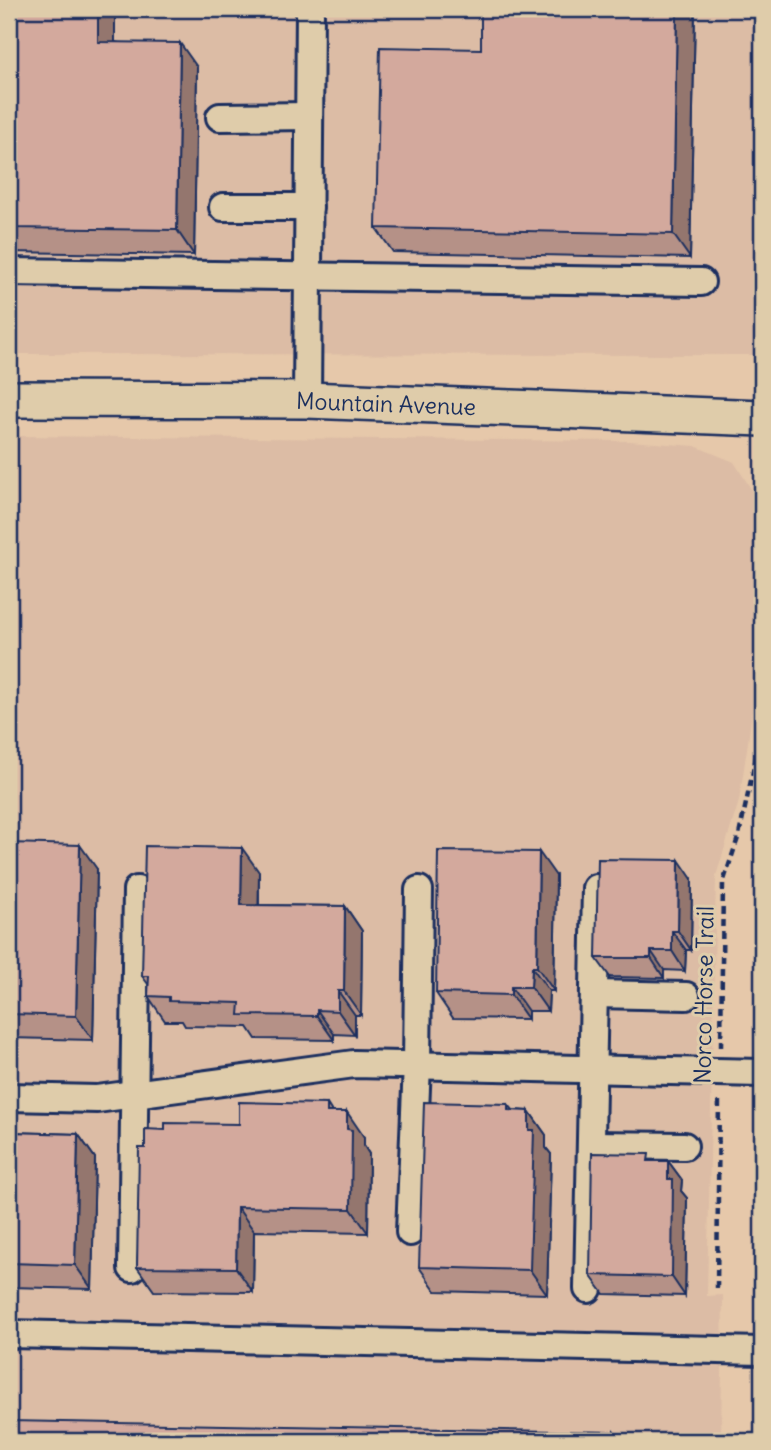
<svg xmlns="http://www.w3.org/2000/svg" width="771" height="1450" font-family="Delius,sans-serif">
<rect width="100%" height="100%" fill="#e6c8aa"/>
<filter id="ink" filterUnits="userSpaceOnUse"><feTurbulence type="fractalNoise" baseFrequency=".0143" numOctaves="2"/><feDisplacementMap in="SourceGraphic" scale="14" xChannelSelector="R" yChannelSelector="G"/><feConvolveMatrix kernelMatrix="1 2 1 2 8 2 1 2 1" color-interpolation-filters="sRGB"/></filter>
<g filter="url(#ink)">
<g fill="#dcbca5">
<polygon points="9,9 762,9 760,355 9,354"/>
<polygon points="9,436 629,441 695,446 734,462 755,495 762,538 762,559 757,674 748,742 739,801 716,876 707,1296 723,1295 721,1441 9,1441"/>
</g>
<g fill="none" stroke-linecap="round" stroke-linejoin="round">
<g stroke="#1b2f5e" stroke-width="32">
<g id="minor">
<polyline points="220,117 309,116"/>
<polyline points="223,207 309,207"/>
<polyline points="9,272 701,282"/>
<polyline points="307,400 310,9"/>
<polyline points="595,994 686,996"/>
<polyline points="9,1097 97,1099 354,1064 762,1073"/>
<polyline points="591,1145 684,1146"/>
<polyline points="410,1232 417,1064 419,890"/>
<polyline points="132,1268 137,890"/>
<polyline points="588,1289 596,888"/>
<polyline points="9,1334 762,1351"/>
</g>
</g>
<g stroke="#1b2f5e" stroke-width="40">
<polyline id="major" points="9,399 307,400 762,418"/>
</g>
<g stroke="#1b2f5e" stroke-width="4.5" stroke-dasharray="7 5" stroke-linecap="butt">
<polyline points="721,1047 723,883 739,835 757,753 762,707"/>
<polyline points="717,1288 719,1098"/>
</g>
<use href="#minor" stroke="#dfccaa" stroke-width="26"/>
<use href="#major" stroke="#dfccaa" stroke-width="35"/>
</g>
<g fill="#b59187" stroke="#1b2f5e" stroke-width="2">
<polygon points="9,9 197,67 194,255 9,252"/>
<polygon points="481,9 695,9 690,258 393,252 376,228 481,49"/>
<polygon points="9,843 97,869 93,1040 9,1038"/>
<polygon points="259,872 259,905 345,906 362,931 361,1015 355,1015 355,1035 334,1034 334,1040 256,1039 248,1027 185,1026 182,1021 165,1021 148,996 148,984 142,976"/>
<polygon points="556,876 554,991 549,991 548,1011 528,1011 528,1019 453,1018 436,993"/>
<polygon points="692,879 691,950 686,950 685,971 664,970 664,978 610,977 596,958"/>
<polygon points="327,1104 332,1112 364,1137 364,1146 369,1154 368,1233 254,1231 253,1292 154,1291 137,1267 145,1148 165,1130 239,1124"/>
<polygon points="508,1104 513,1110 529,1111 546,1135 546,1148 551,1154 547,1294 436,1291 419,1267"/>
<polygon points="9,1132 78,1134 95,1158 92,1289 9,1287"/>
<polygon points="653,1161 668,1161 682,1180 681,1191 687,1198 685,1296 604,1294 590,1275"/>
</g>
<g fill="#94766e" stroke="#1b2f5e" stroke-width="2">
<polygon points="98,9 115,9 115,66 98,42"/>
<polygon points="677,9 695,9 690,258 673,234"/>
<polygon points="180,43 197,67 194,255 177,230"/>
<polygon points="80,845 97,869 93,1040 76,1016"/>
<polygon points="242,848 259,872 258,929 241,905"/>
<polygon points="539,852 556,876 554,991 537,967"/>
<polygon points="679,860 692,879 691,950 678,931"/>
<polygon points="345,906 362,931 361,1015 344,991"/>
<polygon points="672,931 686,950 685,971 672,951"/>
<polygon points="651,951 664,970 664,978 651,958"/>
<polygon points="532,967 549,991 548,1011 531,987"/>
<polygon points="511,987 528,1011 528,1019 511,995"/>
<polygon points="338,991 355,1015 355,1035 338,1011"/>
<polygon points="317,1010 334,1034 334,1040 317,1016"/>
<polygon points="529,1111 546,1135 546,1148 551,1154 547,1294 530,1270"/>
<polygon points="347,1112 364,1137 364,1146 369,1154 368,1233 351,1209 347,1129"/>
<polygon points="78,1134 95,1158 92,1289 75,1265"/>
<polygon points="668,1161 682,1180 681,1191 687,1198 685,1296 672,1277 668,1179"/>
<polygon points="237,1207 254,1231 253,1292 236,1268"/>
<polygon points="614,1432 620,1441 614,1441"/>
</g>
<g fill="#d3a99d" stroke="#1b2f5e" stroke-width="2">
<polygon points="9,9 98,9 98,42 180,43 177,230 9,228"/>
<polygon points="481,9 677,9 673,234 376,228 380,47 481,49"/>
<polygon points="9,843 80,845 76,1016 9,1014"/>
<polygon points="145,846 242,848 241,905 345,906 344,991 338,991 338,1011 317,1010 317,1016 239,1015 240,1003 169,1001 169,997 148,996 149,976 142,976"/>
<polygon points="438,851 539,852 537,967 532,967 531,987 511,987 511,995 436,993"/>
<polygon points="598,859 679,860 678,931 672,931 672,951 651,951 651,958 596,958"/>
<polygon points="239,1102 327,1104 327,1112 347,1112 347,1129 352,1130 351,1209 237,1207 236,1268 137,1267 139,1148 145,1148 145,1129 165,1130 165,1123 239,1124"/>
<polygon points="424,1102 508,1104 508,1110 529,1111 529,1130 534,1130 530,1270 419,1267"/>
<polygon points="9,1132 78,1134 75,1265 9,1263"/>
<polygon points="592,1153 649,1154 648,1161 668,1161 668,1179 673,1179 672,1277 590,1275"/>
<polygon points="9,1421 614,1432 614,1441 9,1441"/>
</g>
</g>
<g text-anchor="middle" stroke-width="6" stroke-linejoin="round" paint-order="stroke">
<g font-size="23" fill="#1b2f5e" stroke="#dfccaa">
<text transform="translate(386 404) rotate(2)" y="8">Mountain Avenue</text>
<text transform="translate(704 995) rotate(-89)" y="8">Norco Horse Trail</text>
</g>
</g>
<rect width="771" height="1450" fill="none" stroke="#dfccaa" stroke-width="35"/>
<rect x="18" y="18" width="736" height="1415" fill="none" stroke="#1b2f5e" stroke-width="2.5" filter="url(#ink)"/>
</svg>
